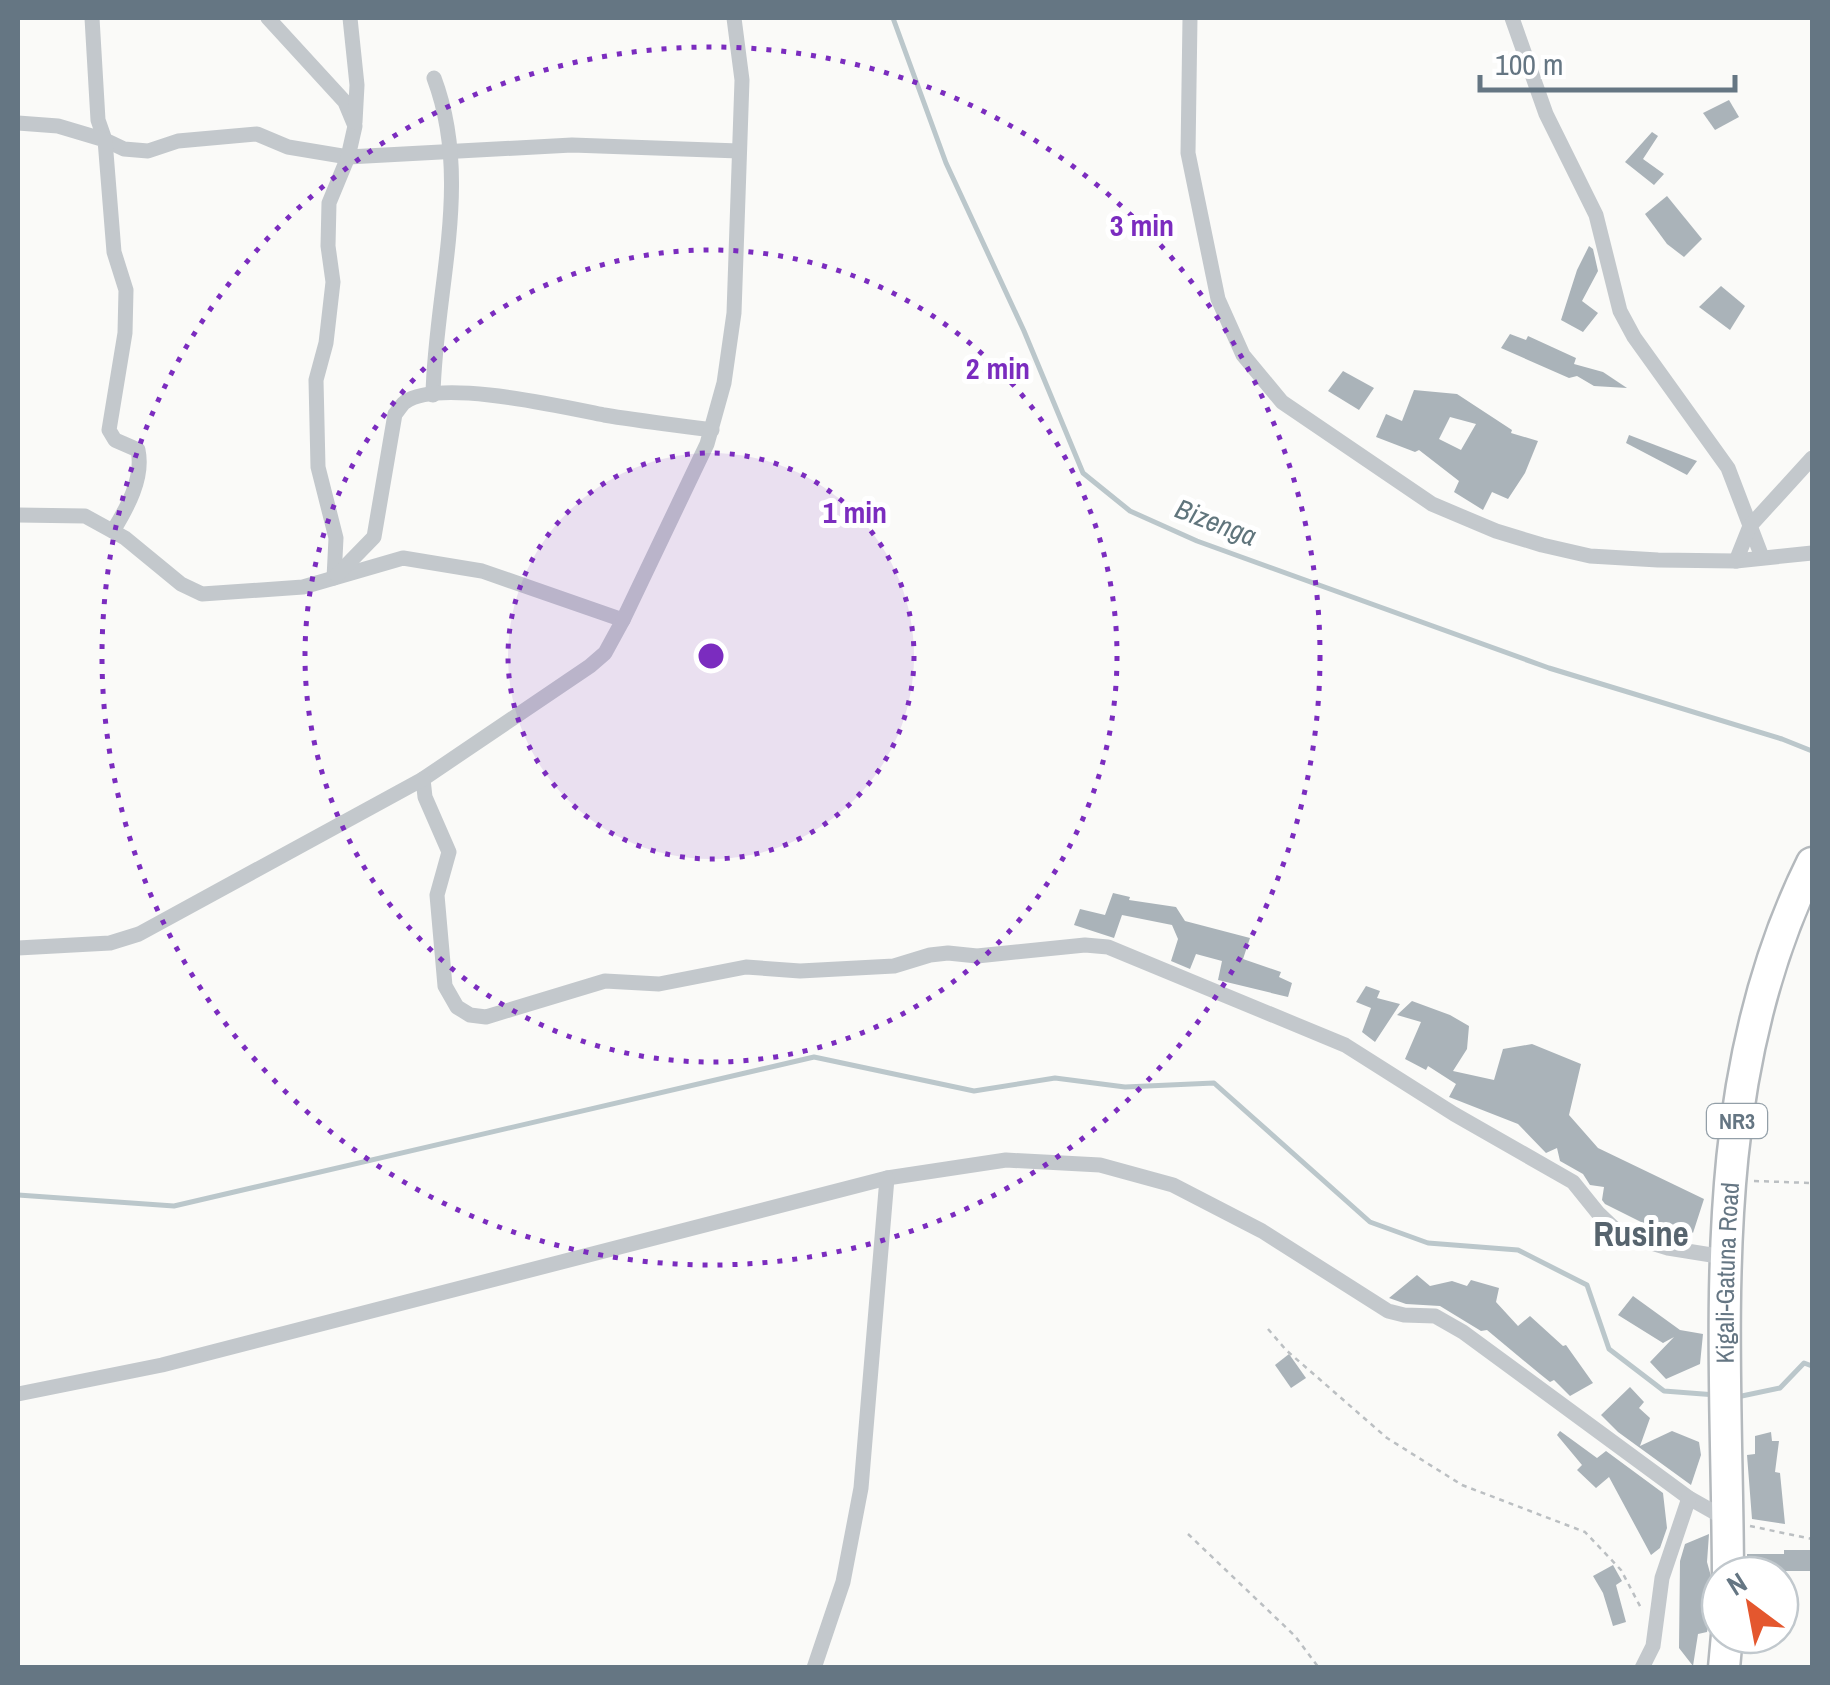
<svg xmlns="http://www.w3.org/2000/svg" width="1830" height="1685" font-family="'Archivo Narrow',sans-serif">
<rect width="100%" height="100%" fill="#fafaf8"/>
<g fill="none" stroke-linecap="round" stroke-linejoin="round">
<g stroke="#bbc7cb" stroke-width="5">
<polyline points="893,18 946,163 1024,331 1083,473 1130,511 1197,541 1549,668 1782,739 1812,751"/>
<polyline points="18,1195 174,1206 814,1057 974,1091 1055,1078 1125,1087 1214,1083 1370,1222 1428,1243 1518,1250 1587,1285 1609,1349 1664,1391 1716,1395"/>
<polyline points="1737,1397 1780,1388 1804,1363 1812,1366"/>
</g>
</g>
<g fill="#aab3b9" fill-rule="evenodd">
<polygon points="1729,100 1739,117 1715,130 1703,113"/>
<polygon points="1652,132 1658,136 1643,159 1664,174 1654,185 1625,162"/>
<polygon points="1667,196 1702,239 1684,257 1667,244 1645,214"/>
<polygon points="1589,246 1593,249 1598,271 1582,301 1598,313 1583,332 1561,320 1577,270"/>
<polygon points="1721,286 1745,306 1730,330 1699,307"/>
<polygon points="1510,334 1526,340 1528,336 1576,358 1574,364 1603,372 1627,388 1594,386 1577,376 1569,378 1501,348"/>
<polygon points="1343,371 1374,388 1359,410 1328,391"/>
<path d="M1414 390 1457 394 1512 430 1511 433 1538 441 1525 473 1508 499 1492 492 1483 510 1454 492 1459 481 1419 450 1415 452 1376 437 1386 414 1402 421ZM1450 417 1476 424 1461 450 1439 439Z"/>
<polygon points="1629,435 1697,461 1687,475 1626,443"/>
<polygon points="1113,893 1130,897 1129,900 1176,907 1185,921 1250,938 1243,959 1281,972 1279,977 1292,983 1288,997 1218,980 1222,961 1196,954 1190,969 1171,961 1178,939 1172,925 1122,915 1114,938 1074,925 1080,909 1105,915"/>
<polygon points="1366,986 1380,991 1377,998 1400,1004 1375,1042 1362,1032 1371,1008 1356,1002"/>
<polygon points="1412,1001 1450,1015 1469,1026 1467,1049 1453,1071 1494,1080 1503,1049 1532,1044 1581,1064 1569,1115 1598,1148 1704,1199 1693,1233 1686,1229 1676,1235 1665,1230 1663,1233 1605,1204 1602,1200 1604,1187 1590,1185 1583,1174 1560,1161 1557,1148 1546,1153 1518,1124 1449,1097 1456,1084 1428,1066 1426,1070 1405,1059 1421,1022 1397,1015"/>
<polygon points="1417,1275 1430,1286 1452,1281 1467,1286 1471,1280 1499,1288 1496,1302 1518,1326 1530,1316 1563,1346 1566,1345 1593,1383 1570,1396 1554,1380 1550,1382 1540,1374 1487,1330 1481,1331 1440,1306 1406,1304 1389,1298"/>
<polygon points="1633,1296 1680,1330 1703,1334 1700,1364 1666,1379 1650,1362 1674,1337 1663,1343 1618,1315"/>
<polygon points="1289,1354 1306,1378 1291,1388 1275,1365"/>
<polygon points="1630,1387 1644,1402 1639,1408 1650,1418 1640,1446 1672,1431 1699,1442 1701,1455 1691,1485 1618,1432 1601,1415"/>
<polygon points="1560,1431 1597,1458 1606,1451 1663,1493 1667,1528 1660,1548 1651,1555 1609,1477 1596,1488 1577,1470 1582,1465 1557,1435"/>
<polygon points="1771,1432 1772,1441 1779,1441 1775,1472 1780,1473 1785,1524 1752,1519 1747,1455 1755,1454 1755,1436"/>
<polygon points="1709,1534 1707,1562 1714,1587 1712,1606 1707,1632 1698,1634 1693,1666 1679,1648 1680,1561 1685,1544"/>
<polygon points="1784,1550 1812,1550 1812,1571 1786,1571 1786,1575 1747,1573 1747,1554 1784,1554"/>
<polygon points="1613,1565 1622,1581 1616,1585 1626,1622 1613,1626 1603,1593 1593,1576"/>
</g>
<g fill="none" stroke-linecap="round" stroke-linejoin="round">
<g stroke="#b4b9bd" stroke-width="35">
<g id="highway">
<path id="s1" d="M1728 1575C1727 1334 1701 1086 1812 863"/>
<polyline points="1724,1668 1727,1635"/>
</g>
</g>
<g stroke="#bbbfc2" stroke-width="2.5" stroke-dasharray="5 5" stroke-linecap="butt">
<polyline points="1754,1181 1812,1183"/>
<polyline points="1268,1329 1286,1350 1387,1438 1462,1485 1585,1532 1621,1570 1641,1608"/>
<polyline points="1750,1526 1812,1539"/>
<polyline points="1188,1534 1295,1636 1319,1668"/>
</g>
<g stroke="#c3c8cc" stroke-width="15">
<polyline points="92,18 98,120 105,140 124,149 148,151 178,141 257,134 288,147 348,157 572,145 739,151"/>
<polyline points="268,18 345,102 355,126 348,157 329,203 328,246 333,282 326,343 316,380 318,467 336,538 334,578"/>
<polyline points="350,18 357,85 355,122"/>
<polyline points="1190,18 1188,153 1218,299 1243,355 1282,402 1432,504 1496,531 1542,545 1590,556 1658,560 1736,561 1812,553"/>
<polyline points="1512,18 1546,114 1596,215 1620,311 1634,337 1728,468 1762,557"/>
<path d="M18 123 58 126 105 140 114 252 126 290 125 333 109 430 115 440 138 450C144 478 127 508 113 531"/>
<path d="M433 395C435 290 473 181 434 78"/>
<polyline points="18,515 85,516 125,538 181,584 202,594 303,587 403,558 482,571 623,620 605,653 590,666 423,779 425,797 449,852 437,895 445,986 457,1007 470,1015 486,1017 605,981 659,984 746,967 800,971 894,966 930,955 948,953 977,956 1085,945 1108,947 1345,1045 1454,1114 1573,1182 1598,1213 1619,1233 1668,1248 1724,1257"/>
<polyline points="1736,561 1750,526 1812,458"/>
<path d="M337 575 374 537 395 414C397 412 403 403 405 402 439 378 563 407 604 415 640 421 676 425 712 430"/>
<polyline points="623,620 707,444 724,383 734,313 742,80 734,18"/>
<polyline points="18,948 110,943 139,934 423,779"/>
<polyline points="18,1394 162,1365 887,1178 1006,1160 1100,1165 1173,1185 1262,1231 1388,1311 1404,1315 1435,1316 1463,1332 1689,1498 1728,1520"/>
<polyline points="814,1668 843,1582 861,1488 887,1178"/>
<polyline points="1642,1668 1653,1646 1662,1578 1689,1498"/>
</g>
<use href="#highway" stroke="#fff" stroke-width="30"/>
</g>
<circle cx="711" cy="656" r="203" fill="#7b2cbf" fill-opacity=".12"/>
<g fill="none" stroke="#7b2cbf" stroke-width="5" stroke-dasharray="5 10">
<circle cx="711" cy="656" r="203"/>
<circle cx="711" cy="656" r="406"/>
<circle cx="711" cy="656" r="609"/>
</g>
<g text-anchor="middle" stroke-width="10" stroke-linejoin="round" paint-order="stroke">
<rect fill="#fff" stroke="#939fa8" stroke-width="2.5" x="1707" y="1104" width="60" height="34" rx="8"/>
<g font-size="22" font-weight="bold" fill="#657683">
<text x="1737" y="1129">NR3</text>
</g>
<g font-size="25" fill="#657683" stroke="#fff">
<text dy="9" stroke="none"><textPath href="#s1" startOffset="302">Kigali-Gatuna Road</textPath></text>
</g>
<g font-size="28" font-style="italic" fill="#60757c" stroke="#fff">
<text transform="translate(1216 522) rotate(21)" y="10">Bizenga</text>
</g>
<g font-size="35" font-weight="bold" fill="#57646e" stroke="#fff">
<text x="1641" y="1246">Rusine</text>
</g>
</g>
<circle cx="711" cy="656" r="15" fill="#7b2cbf" stroke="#fff" stroke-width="5"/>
<g font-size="30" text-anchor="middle" font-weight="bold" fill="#7b2cbf" stroke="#fff" stroke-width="10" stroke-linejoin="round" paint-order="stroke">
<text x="1142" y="236">3 min</text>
<text x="998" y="379">2 min</text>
<text x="855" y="523">1 min</text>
</g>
<rect width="1830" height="1685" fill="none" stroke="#657683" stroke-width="40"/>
<g transform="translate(1750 1605) rotate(328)"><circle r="48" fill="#ffffff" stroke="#c1c8cd" stroke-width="2.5"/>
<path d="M0-8L18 38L0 25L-18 38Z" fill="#e4572e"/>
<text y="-15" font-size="28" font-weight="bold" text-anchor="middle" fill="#657683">N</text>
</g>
<path d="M1480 75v15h255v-15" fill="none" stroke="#657683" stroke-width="5"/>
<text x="1495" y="75" font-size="30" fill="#657683" stroke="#ffffff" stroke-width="8" paint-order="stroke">100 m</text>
</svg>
